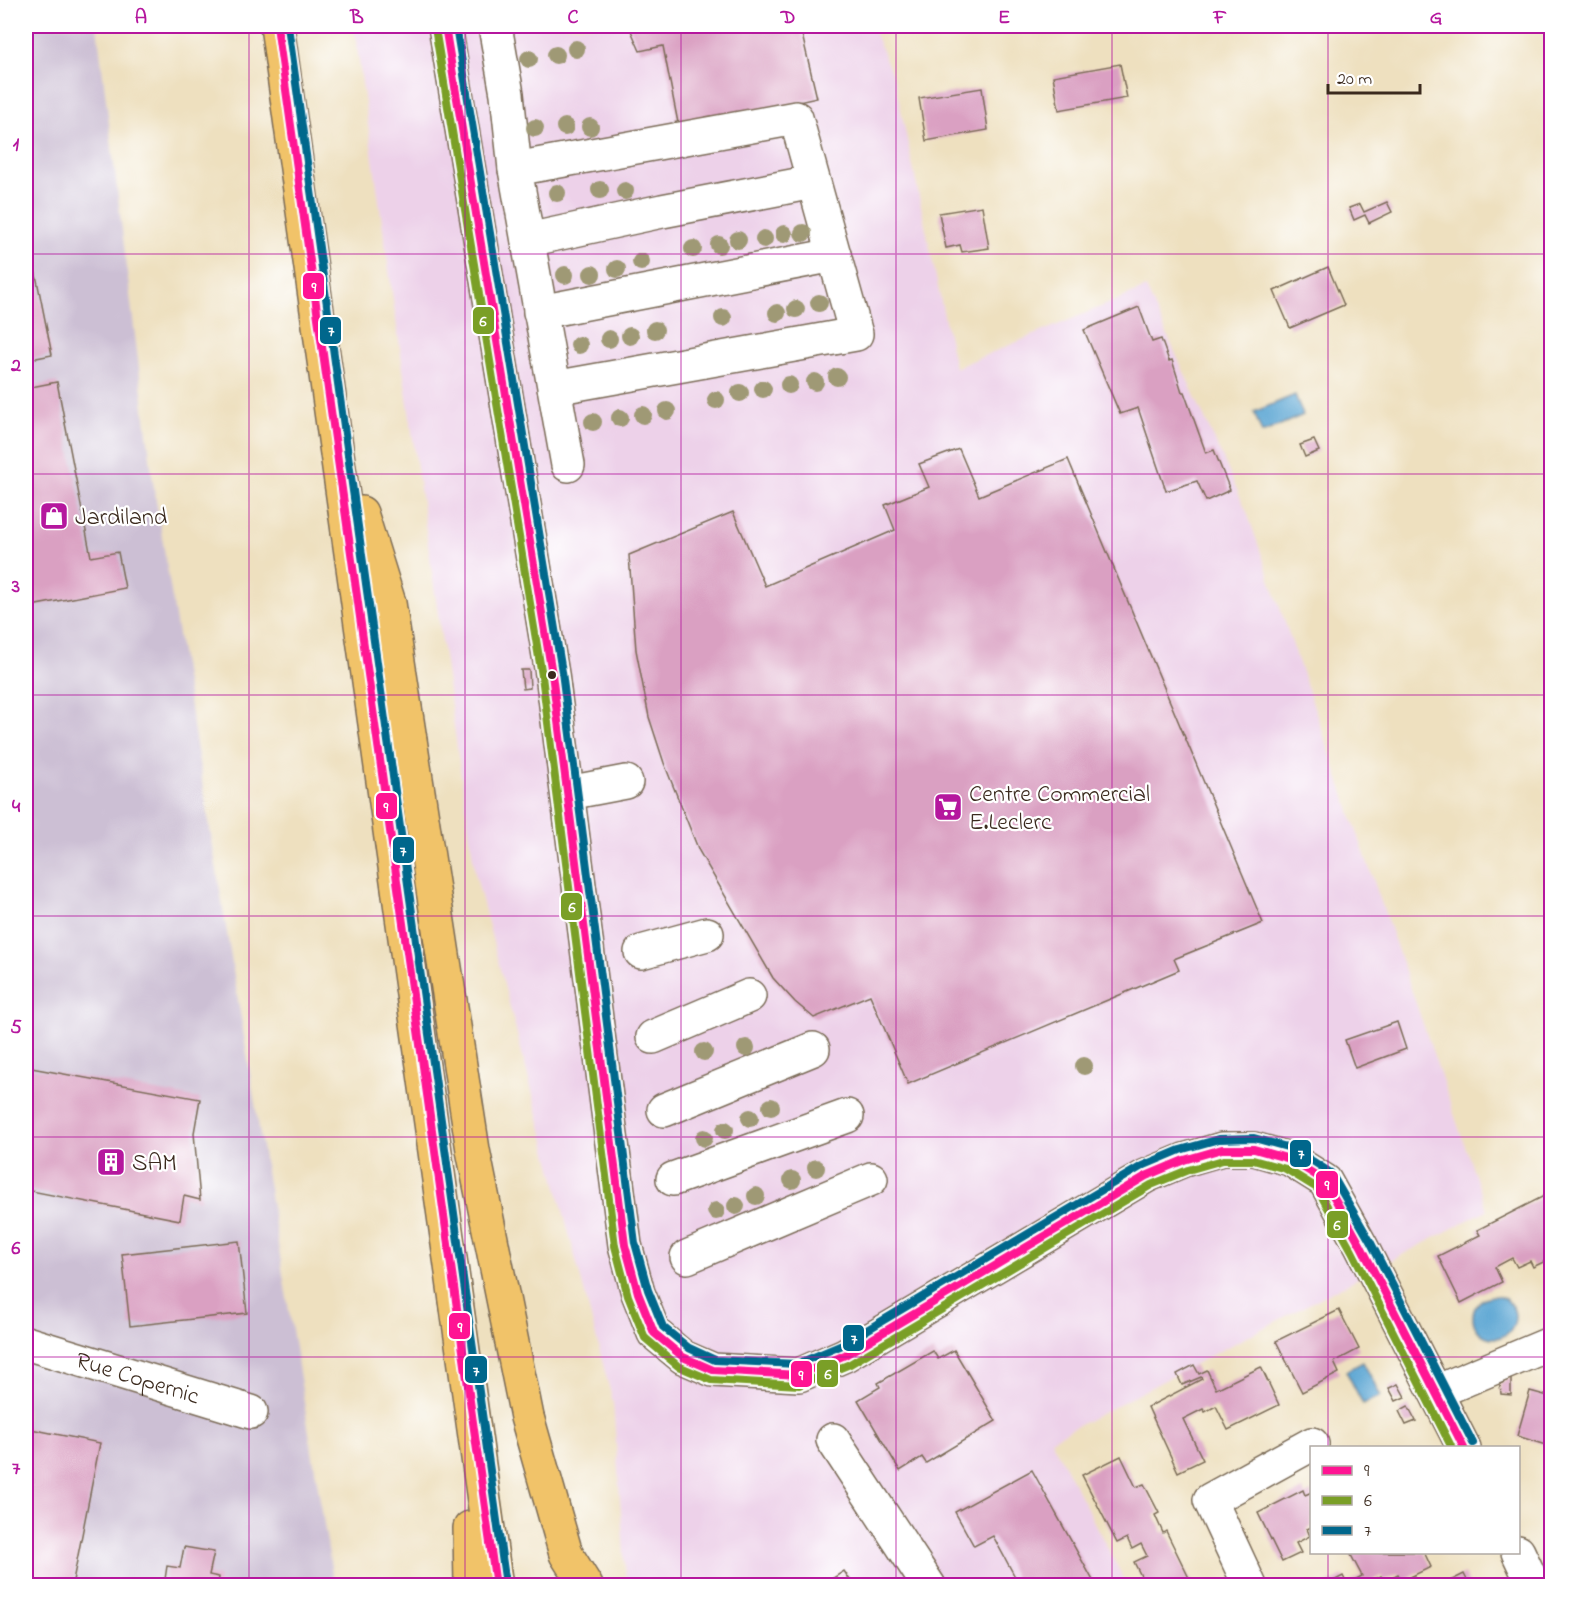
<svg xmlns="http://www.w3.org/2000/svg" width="1577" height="1611" font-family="'Indie Flower',sans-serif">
<rect width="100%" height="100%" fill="#fff"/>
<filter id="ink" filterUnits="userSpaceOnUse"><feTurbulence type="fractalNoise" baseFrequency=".0167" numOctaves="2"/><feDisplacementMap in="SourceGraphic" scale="12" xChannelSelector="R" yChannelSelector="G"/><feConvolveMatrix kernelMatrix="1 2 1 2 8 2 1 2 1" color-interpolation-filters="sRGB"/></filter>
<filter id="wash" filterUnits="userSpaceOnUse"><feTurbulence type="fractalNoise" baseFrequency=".008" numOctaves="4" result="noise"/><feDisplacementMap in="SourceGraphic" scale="24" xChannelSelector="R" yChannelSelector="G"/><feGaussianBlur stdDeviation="1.35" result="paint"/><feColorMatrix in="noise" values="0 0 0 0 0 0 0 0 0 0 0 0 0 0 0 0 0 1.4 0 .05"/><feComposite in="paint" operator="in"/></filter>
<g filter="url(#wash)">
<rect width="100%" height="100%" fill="#eee0bf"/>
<polygon fill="#edd1e9" points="354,26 872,26 895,82 955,368 1146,288 1247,512 1487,1210 1051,1440 1127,1585 631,1586 626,1582 613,1402 475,873"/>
<polygon fill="#ccbfd4" points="26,26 97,26 153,482 334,1585 26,1586"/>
<g fill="#5ba6d3" stroke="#4b6878" stroke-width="1.5">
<polygon points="1295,395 1303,415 1262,433 1254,412"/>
<circle cx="1494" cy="1317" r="21"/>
<polygon points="1363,1362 1381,1396 1363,1404 1346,1371"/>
</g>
<g id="blocks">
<g fill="#daa0c2">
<polygon points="629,26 800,26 817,98 679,128 663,46 640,51"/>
<polygon points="1120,64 1127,98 1059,110 1053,76"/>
<polygon points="982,88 988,130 926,141 919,98"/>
<polygon points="1387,202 1392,212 1369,223 1365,215 1354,220 1349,208 1360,204 1364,212"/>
<polygon points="982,206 989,248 962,252 960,245 946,248 939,213"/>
<polygon points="26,225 52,355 26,360"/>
<polygon points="1328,267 1344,305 1290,328 1274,291"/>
<polygon points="1139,307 1152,342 1161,339 1169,361 1172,360 1182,392 1184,392 1206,453 1214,450 1230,490 1206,501 1197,481 1166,491 1138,408 1120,414 1084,330"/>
<polygon points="57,382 91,557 118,552 125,588 26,607 26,388"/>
<polygon points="1314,440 1319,451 1305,457 1300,445"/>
<polygon points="959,449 979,496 1068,459 1263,923 1174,959 1179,970 908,1084 870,995 814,1018 795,1002 773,978 699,851 664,763 649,717 636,650 629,555 733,512 765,586 895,530 885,505 929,487 919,464"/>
<polygon points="521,670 529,670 530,688 523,689"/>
<polygon points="1397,1022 1406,1049 1355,1068 1345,1040"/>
<polygon points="26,1067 200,1099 194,1133 200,1200 184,1196 180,1220 26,1190"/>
<polygon points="1548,1194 1552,1202 1552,1258 1533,1267 1530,1261 1517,1267 1512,1258 1495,1267 1502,1282 1461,1303 1438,1256 1480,1235 1477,1230"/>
<polygon points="239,1241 247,1313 130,1326 122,1254"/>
<polygon points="1339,1310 1359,1349 1334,1362 1339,1373 1302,1392 1276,1341"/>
<polygon points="954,1350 996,1421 926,1463 922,1457 900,1471 858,1400 880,1387 878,1383 933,1351 938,1359"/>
<polygon points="1194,1365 1199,1374 1207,1370 1216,1389 1261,1367 1279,1405 1228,1430 1216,1406 1205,1412 1203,1409 1183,1419 1203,1460 1178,1472 1148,1407 1202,1379 1201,1377 1182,1385 1177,1374"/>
<polygon points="1511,1378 1511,1395 1501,1394 1500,1384"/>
<polygon points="1398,1384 1405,1397 1396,1401 1389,1388"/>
<polygon points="1530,1391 1552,1397 1550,1446 1517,1436"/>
<polygon points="1408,1406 1416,1421 1406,1425 1399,1411"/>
<polygon points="26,1428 100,1443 72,1586 26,1586"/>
<polygon points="1121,1456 1136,1487 1144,1484 1159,1513 1155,1515 1163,1533 1166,1531 1193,1586 1146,1586 1134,1562 1147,1556 1141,1544 1132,1549 1127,1538 1117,1543 1082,1475"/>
<polygon points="1032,1470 1096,1586 1020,1586 993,1536 974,1546 955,1512"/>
<polygon points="1303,1490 1305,1495 1312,1492 1312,1527 1307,1529 1310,1536 1296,1543 1301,1553 1282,1562 1258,1513"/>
<polygon points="184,1547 214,1552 209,1575 219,1577 218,1586 164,1586 167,1566 180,1568"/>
<polygon points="1357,1552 1424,1552 1431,1567 1402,1581 1398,1574 1384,1581 1381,1576 1366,1584 1367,1586 1324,1586 1343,1576 1347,1584 1362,1576 1351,1555"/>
<polygon points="844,1571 854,1586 821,1586"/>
<polygon points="1464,1574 1470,1586 1440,1586"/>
</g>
</g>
</g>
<g filter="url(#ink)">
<use href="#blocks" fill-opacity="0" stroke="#7a6a56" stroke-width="1.5"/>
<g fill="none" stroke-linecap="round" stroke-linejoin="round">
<g stroke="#7a6a56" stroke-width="36">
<g id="minor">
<polyline points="445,26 552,674 625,1245 638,1293 654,1333 683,1357 713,1370 799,1375 845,1355 1146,1176 1184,1160 1222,1149 1254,1149 1290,1159 1325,1181 1361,1246 1464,1448"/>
<polyline points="495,26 507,94 515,169"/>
<polyline points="528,240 662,211 813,182"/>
<polyline points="540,312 834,255"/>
<polyline points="554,388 856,334 796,118 515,169 568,465"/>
<polyline points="568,793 626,782"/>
<polyline points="641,952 707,934"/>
<polyline points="653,1037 749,996"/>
<polyline points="664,1110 813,1049"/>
<polyline points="673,1179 847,1116"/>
<polyline points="687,1257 871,1179"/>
<path id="s1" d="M26 1343 251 1412"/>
<polyline points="1436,1392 1552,1343"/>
<polyline points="833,1440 929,1586"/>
<polyline points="1518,1552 1534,1586"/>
<polyline points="1250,1586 1210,1500 1312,1444"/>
</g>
</g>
<g stroke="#7a6a56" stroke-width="36">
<g id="major">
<polyline points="277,26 496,1586"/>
<polyline points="361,513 389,603 473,1150 527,1417 566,1554 586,1586"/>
<polyline points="470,1528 471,1586"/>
</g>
</g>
<use href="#minor" stroke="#fff" stroke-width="33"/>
<use href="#major" stroke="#f1c369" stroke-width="33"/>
<g stroke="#fff" stroke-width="12">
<g id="bus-1">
<polyline points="277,26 496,1586"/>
<polyline points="445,26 552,674 625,1245 638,1293 654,1333 683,1357 713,1370 799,1375 845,1355 1146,1176 1184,1160 1222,1149 1254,1149 1290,1159 1325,1181 1361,1246 1464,1448"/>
</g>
</g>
<g stroke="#fff" stroke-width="12">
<polyline id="bus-2" points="435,28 542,676 615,1246 628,1296 645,1338 678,1366 711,1380 799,1385 850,1364 1151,1185 1188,1170 1223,1160 1253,1160 1286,1169 1317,1188 1352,1251 1452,1448"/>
</g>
<g stroke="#fff" stroke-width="12">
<g id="bus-3">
<polyline points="288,26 506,1585"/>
<polyline points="456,26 562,672 635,1243 648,1290 663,1327 689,1348 715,1360 797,1364 840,1346 1142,1166 1180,1150 1219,1139 1254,1138 1294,1149 1331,1173 1370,1241 1473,1443"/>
</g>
</g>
<use href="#bus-1" stroke="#ff1493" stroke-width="8"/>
<use href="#bus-2" stroke="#7a9f27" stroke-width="8"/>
<use href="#bus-3" stroke="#00678c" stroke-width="8"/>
</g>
<g fill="#9f9975">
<circle cx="576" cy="49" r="9"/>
<circle cx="556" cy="55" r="9"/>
<circle cx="529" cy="59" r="9"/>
<circle cx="565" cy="127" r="9"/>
<circle cx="590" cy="127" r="9"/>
<circle cx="535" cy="128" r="9"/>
<circle cx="600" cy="190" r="9"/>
<circle cx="625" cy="191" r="9"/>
<circle cx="557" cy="193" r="9"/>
<circle cx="803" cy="233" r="9"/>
<circle cx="784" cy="234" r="9"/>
<circle cx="764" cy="239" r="9"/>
<circle cx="738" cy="240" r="9"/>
<circle cx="719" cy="245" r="9"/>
<circle cx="693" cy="249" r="9"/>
<circle cx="641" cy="262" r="9"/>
<circle cx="617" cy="269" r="9"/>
<circle cx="592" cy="274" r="9"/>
<circle cx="565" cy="275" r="9"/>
<circle cx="819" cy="303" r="9"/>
<circle cx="796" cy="309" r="9"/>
<circle cx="777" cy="313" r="9"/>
<circle cx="723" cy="318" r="9"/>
<circle cx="655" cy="330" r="9"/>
<circle cx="630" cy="336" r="9"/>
<circle cx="609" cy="339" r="9"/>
<circle cx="579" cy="345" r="9"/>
<circle cx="837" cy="377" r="9"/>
<circle cx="815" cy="382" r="9"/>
<circle cx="789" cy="385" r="9"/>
<circle cx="763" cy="389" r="9"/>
<circle cx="740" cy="393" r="9"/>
<circle cx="716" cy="400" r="9"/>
<circle cx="667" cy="411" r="9"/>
<circle cx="643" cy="415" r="9"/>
<circle cx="620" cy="418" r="9"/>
<circle cx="593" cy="422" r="9"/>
<circle cx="746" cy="1048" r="9"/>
<circle cx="704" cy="1052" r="9"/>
<circle cx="1084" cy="1066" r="9"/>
<circle cx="771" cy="1107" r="9"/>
<circle cx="750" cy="1118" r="9"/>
<circle cx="725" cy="1130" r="9"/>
<circle cx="704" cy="1138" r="9"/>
<circle cx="816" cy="1168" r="9"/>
<circle cx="792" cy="1180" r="9"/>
<circle cx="756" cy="1196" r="9"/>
<circle cx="736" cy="1206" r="9"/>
<circle cx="716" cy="1211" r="9"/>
</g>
</g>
<path fill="none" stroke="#b5179e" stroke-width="1.5" stroke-opacity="0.55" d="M249 26V1586M465 26V1586M681 26V1586M896 26V1586M1112 26V1586M1328 26V1448M26 254H1552M26 474H1552M26 695H1552M26 916H1552M26 1137H1552M26 1357H1552M1328 1552V1586"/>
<defs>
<g id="shop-square" transform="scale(1.5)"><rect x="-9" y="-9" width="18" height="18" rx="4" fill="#b5179e" stroke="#fff"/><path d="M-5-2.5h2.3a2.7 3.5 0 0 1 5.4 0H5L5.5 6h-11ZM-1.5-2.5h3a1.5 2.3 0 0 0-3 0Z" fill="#fff"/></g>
<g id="supermarket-square" transform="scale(1.5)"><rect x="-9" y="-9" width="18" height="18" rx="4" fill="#b5179e" stroke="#fff"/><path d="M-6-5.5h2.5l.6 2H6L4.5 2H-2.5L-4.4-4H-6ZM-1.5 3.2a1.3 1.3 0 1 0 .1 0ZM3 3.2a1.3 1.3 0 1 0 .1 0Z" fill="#fff"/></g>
<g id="building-square" transform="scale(1.5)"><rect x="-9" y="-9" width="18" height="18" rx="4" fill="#b5179e" stroke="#fff"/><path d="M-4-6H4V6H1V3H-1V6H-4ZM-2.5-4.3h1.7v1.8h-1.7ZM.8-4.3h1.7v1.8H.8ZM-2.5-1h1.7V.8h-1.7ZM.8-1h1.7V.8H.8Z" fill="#fff"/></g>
</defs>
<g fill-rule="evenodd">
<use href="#shop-square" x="54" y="516"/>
<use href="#supermarket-square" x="948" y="807"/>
<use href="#building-square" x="111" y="1162"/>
</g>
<circle fill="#3b2a1e" stroke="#fff" stroke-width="2" cx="552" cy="675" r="5"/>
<g text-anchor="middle" stroke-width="4.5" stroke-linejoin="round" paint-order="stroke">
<g font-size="24" fill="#3b2a1e" stroke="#fff" text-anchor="start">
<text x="75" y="524">Jardiland</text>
<text x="969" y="801">Centre Commercial<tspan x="969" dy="28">E.Leclerc</tspan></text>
<text x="132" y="1170">SAM</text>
</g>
<g font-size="24" fill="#3b2a1e" stroke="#fff">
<text dy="8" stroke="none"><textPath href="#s1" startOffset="117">Rue Copernic</textPath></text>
</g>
</g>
<g stroke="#fff" stroke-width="2">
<rect x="302" y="272" width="23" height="28" rx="6" fill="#ff1493"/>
<rect x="472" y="306" width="23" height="29" rx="6" fill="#7a9f27"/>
<rect x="319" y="316" width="23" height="29" rx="6" fill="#00678c"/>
<rect x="375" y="792" width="23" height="28" rx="6" fill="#ff1493"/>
<rect x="392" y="836" width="23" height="28" rx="6" fill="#00678c"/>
<rect x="560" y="892" width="23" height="29" rx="6" fill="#7a9f27"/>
<rect x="1289" y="1139" width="23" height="29" rx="6" fill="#00678c"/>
<rect x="1315" y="1170" width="24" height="29" rx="6" fill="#ff1493"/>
<rect x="1326" y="1210" width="23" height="29" rx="6" fill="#7a9f27"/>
<rect x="448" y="1312" width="23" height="28" rx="6" fill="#ff1493"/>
<rect x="842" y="1324" width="23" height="28" rx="6" fill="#00678c"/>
<rect x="464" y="1355" width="24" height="29" rx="6" fill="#00678c"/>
<rect x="816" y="1359" width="23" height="29" rx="6" fill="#7a9f27"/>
<rect x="790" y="1360" width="23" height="28" rx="6" fill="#ff1493"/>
</g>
<g font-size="16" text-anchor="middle" font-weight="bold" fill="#fff">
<text x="314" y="292">9</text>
<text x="483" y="326">6</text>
<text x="331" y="336">7</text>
<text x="386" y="812">9</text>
<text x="403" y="856">7</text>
<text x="572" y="912">6</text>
<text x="1301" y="1159">7</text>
<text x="1327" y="1190">9</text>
<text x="1337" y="1230">6</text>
<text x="460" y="1332">9</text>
<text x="854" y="1344">7</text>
<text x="476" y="1376">7</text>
<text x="828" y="1379">6</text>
<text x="801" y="1380">9</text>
</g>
<rect width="1577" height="1611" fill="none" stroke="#fff" stroke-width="66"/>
<rect x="1310" y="1446" width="210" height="108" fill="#ffffff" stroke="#b1aaa5" stroke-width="1.5"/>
<rect x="1322" y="1466" width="30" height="9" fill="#ff1493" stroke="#b1aaa5" stroke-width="1.5"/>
<text x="1364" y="1476" font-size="18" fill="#3b2a1e">9</text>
<rect x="1322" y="1496" width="30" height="9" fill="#7a9f27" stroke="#b1aaa5" stroke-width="1.5"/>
<text x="1364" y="1506" font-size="18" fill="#3b2a1e">6</text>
<rect x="1322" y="1526" width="30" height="9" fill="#00678c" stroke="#b1aaa5" stroke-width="1.5"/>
<text x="1364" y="1536" font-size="18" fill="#3b2a1e">7</text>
<path d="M1328 84v9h92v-9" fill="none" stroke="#3b2a1e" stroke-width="3"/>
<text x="1337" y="84" font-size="18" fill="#3b2a1e" stroke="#ffffff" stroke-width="4.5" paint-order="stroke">20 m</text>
<rect x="33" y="33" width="1511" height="1545" fill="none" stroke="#b5179e" stroke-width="2"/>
<g font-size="20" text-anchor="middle" font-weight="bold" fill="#b5179e">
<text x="141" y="23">A</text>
<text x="357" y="23">B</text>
<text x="573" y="23">C</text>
<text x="788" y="23">D</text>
<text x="1004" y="23">E</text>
<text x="1220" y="23">F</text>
<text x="1436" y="23">G</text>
<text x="16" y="150">1</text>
<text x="16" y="371">2</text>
<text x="16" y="592">3</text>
<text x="16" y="812">4</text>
<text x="16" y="1033">5</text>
<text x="16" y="1254">6</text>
<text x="16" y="1474">7</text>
</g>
</svg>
